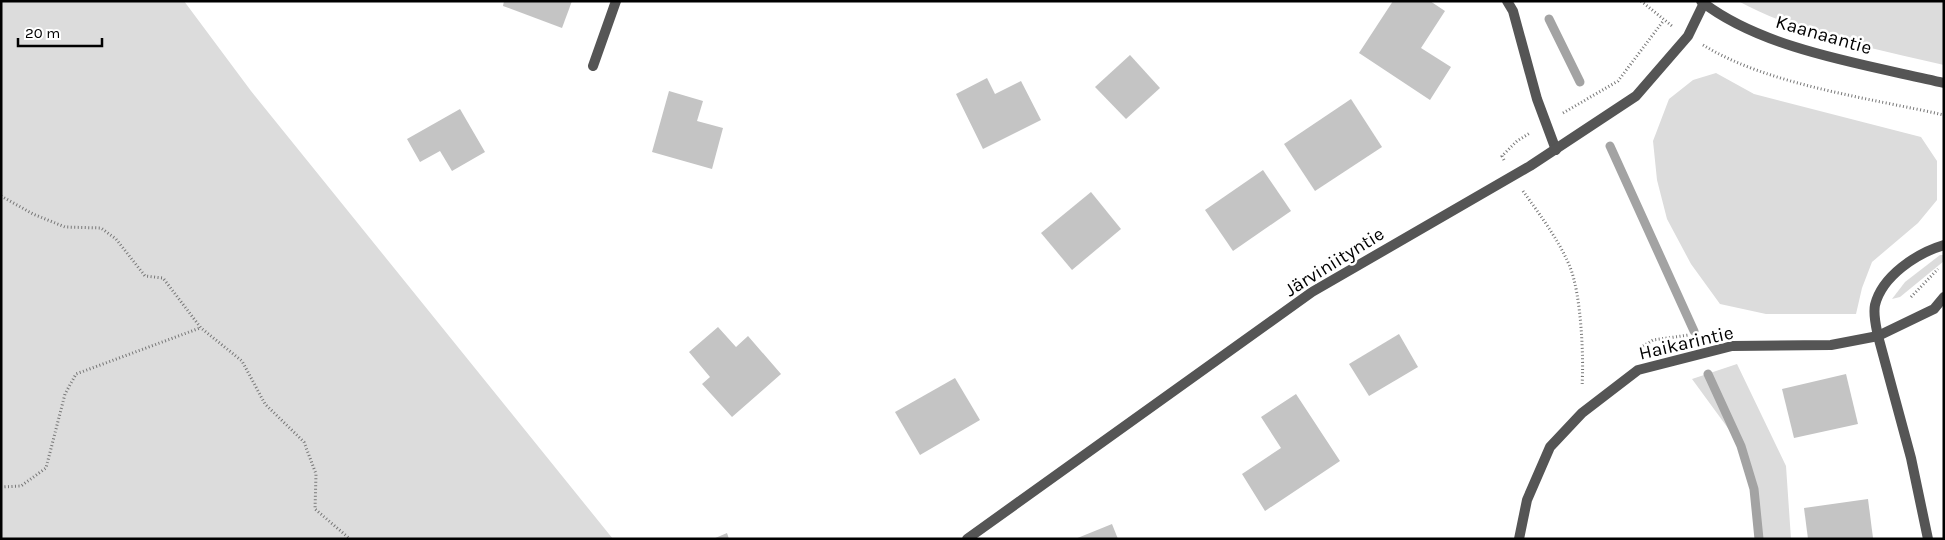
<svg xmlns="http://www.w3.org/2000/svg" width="1945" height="540" font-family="Karla,sans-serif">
<rect width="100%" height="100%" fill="#fff"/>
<g fill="#dcdcdc">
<polygon points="1,1 184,1 251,91 613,539 1,539"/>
<path d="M1738 1H1944V65C1875 49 1801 35 1738 1Z"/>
<polygon points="1716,73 1754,94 1921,137 1937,161 1937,200 1918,223 1872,262 1862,288 1856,314 1766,314 1720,304 1691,264 1667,219 1657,180 1653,141 1669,99 1693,80"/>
<polygon points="1940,255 1944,255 1944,261 1900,297 1892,299 1905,282"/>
<polygon points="1737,364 1786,466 1791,539 1759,539 1754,489 1741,446 1692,379"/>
</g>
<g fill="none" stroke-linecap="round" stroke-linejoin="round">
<g stroke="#a3a3a3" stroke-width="9">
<polyline points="1549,19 1580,82"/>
<polyline points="1610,146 1694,331"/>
<polyline points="1708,374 1741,446 1754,489 1759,539"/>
</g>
</g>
<g fill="#c4c4c4">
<polygon points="504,1 572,1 562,28 503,6"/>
<polygon points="1393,1 1430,1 1445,11 1421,48 1451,67 1430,100 1359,53"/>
<polygon points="1130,55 1160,88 1126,119 1095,87"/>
<polygon points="987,78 995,94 1021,81 1041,120 983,149 956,94"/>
<polygon points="669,91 703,101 697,121 723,128 712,169 652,152"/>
<polygon points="1351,99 1382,147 1315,191 1284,144"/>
<polygon points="460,109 485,152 452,171 440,151 420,162 407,139"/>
<polygon points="1263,170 1291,211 1233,251 1205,210"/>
<polygon points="1091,192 1121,229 1072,270 1041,233"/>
<polygon points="718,327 736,347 748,336 781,374 732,417 702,384 710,377 689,352"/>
<polygon points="1399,334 1418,367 1369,396 1349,364"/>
<polygon points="1846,374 1858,424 1794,438 1782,389"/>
<polygon points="955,378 980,420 920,455 895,412"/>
<polygon points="1296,394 1340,461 1265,511 1242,474 1281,448 1261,417"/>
<polygon points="1868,499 1873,538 1808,539 1804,508"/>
<polygon points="1112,524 1118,539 1075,539"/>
<polygon points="727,533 729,539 713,539"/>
</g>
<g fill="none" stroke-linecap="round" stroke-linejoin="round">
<g stroke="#777" stroke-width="3" stroke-dasharray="1 2.5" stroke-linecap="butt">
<polyline points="1641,1 1672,26"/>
<path d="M1703 45C1768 85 1869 98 1944 115"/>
<polyline points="1563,113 1618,81 1664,20"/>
<polyline points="1504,160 1502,156 1517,141 1530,133"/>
<path d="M1523 191C1540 215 1559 240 1570 267 1581 294 1584 357 1582 386"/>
<polyline points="1,196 33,214 65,227 101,228 116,239 145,276 163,278 201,328 242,361 265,404 304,442 316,474 315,509 350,539"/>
<polyline points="1911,297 1938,269"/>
<polyline points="1640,348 1653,340 1689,335"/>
<polyline points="1,487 21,486 46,468 65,394 76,374 200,328"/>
</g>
<g stroke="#555" stroke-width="10">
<polyline points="593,66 616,1"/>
<path d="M1878 336C1876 326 1873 315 1875 305 1882 276 1917 253 1944 245"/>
</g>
<g stroke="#555" stroke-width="10">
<polyline points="1507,1 1513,11 1537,99 1556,150"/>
<polyline points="1878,336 1911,458 1928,539"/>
<polyline points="967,539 1312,292 1530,166 1636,96 1688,36 1704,3"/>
<polyline points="1519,539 1527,500 1550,447 1582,413 1638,370 1732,346 1831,345 1878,336 1934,309 1944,297"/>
</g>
<path stroke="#555" stroke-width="10" d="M1701 1C1763 50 1868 65 1944 83"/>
</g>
<g text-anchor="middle" stroke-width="5" stroke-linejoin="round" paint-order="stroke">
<g font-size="19" fill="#000" stroke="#fff">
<text transform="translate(1824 34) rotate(16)" y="7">Kaanaantie</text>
<text transform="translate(1334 261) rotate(-32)" y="7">Järviniityntie</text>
<text transform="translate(1686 342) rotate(-13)" y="7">Haikarintie</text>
</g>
</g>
<rect width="1945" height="540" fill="none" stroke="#000000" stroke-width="5"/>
<path d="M18 38v8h84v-8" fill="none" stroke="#000000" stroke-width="2.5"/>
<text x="25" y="38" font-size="15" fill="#000000" stroke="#ffffff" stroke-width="4" paint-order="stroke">20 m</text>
</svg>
